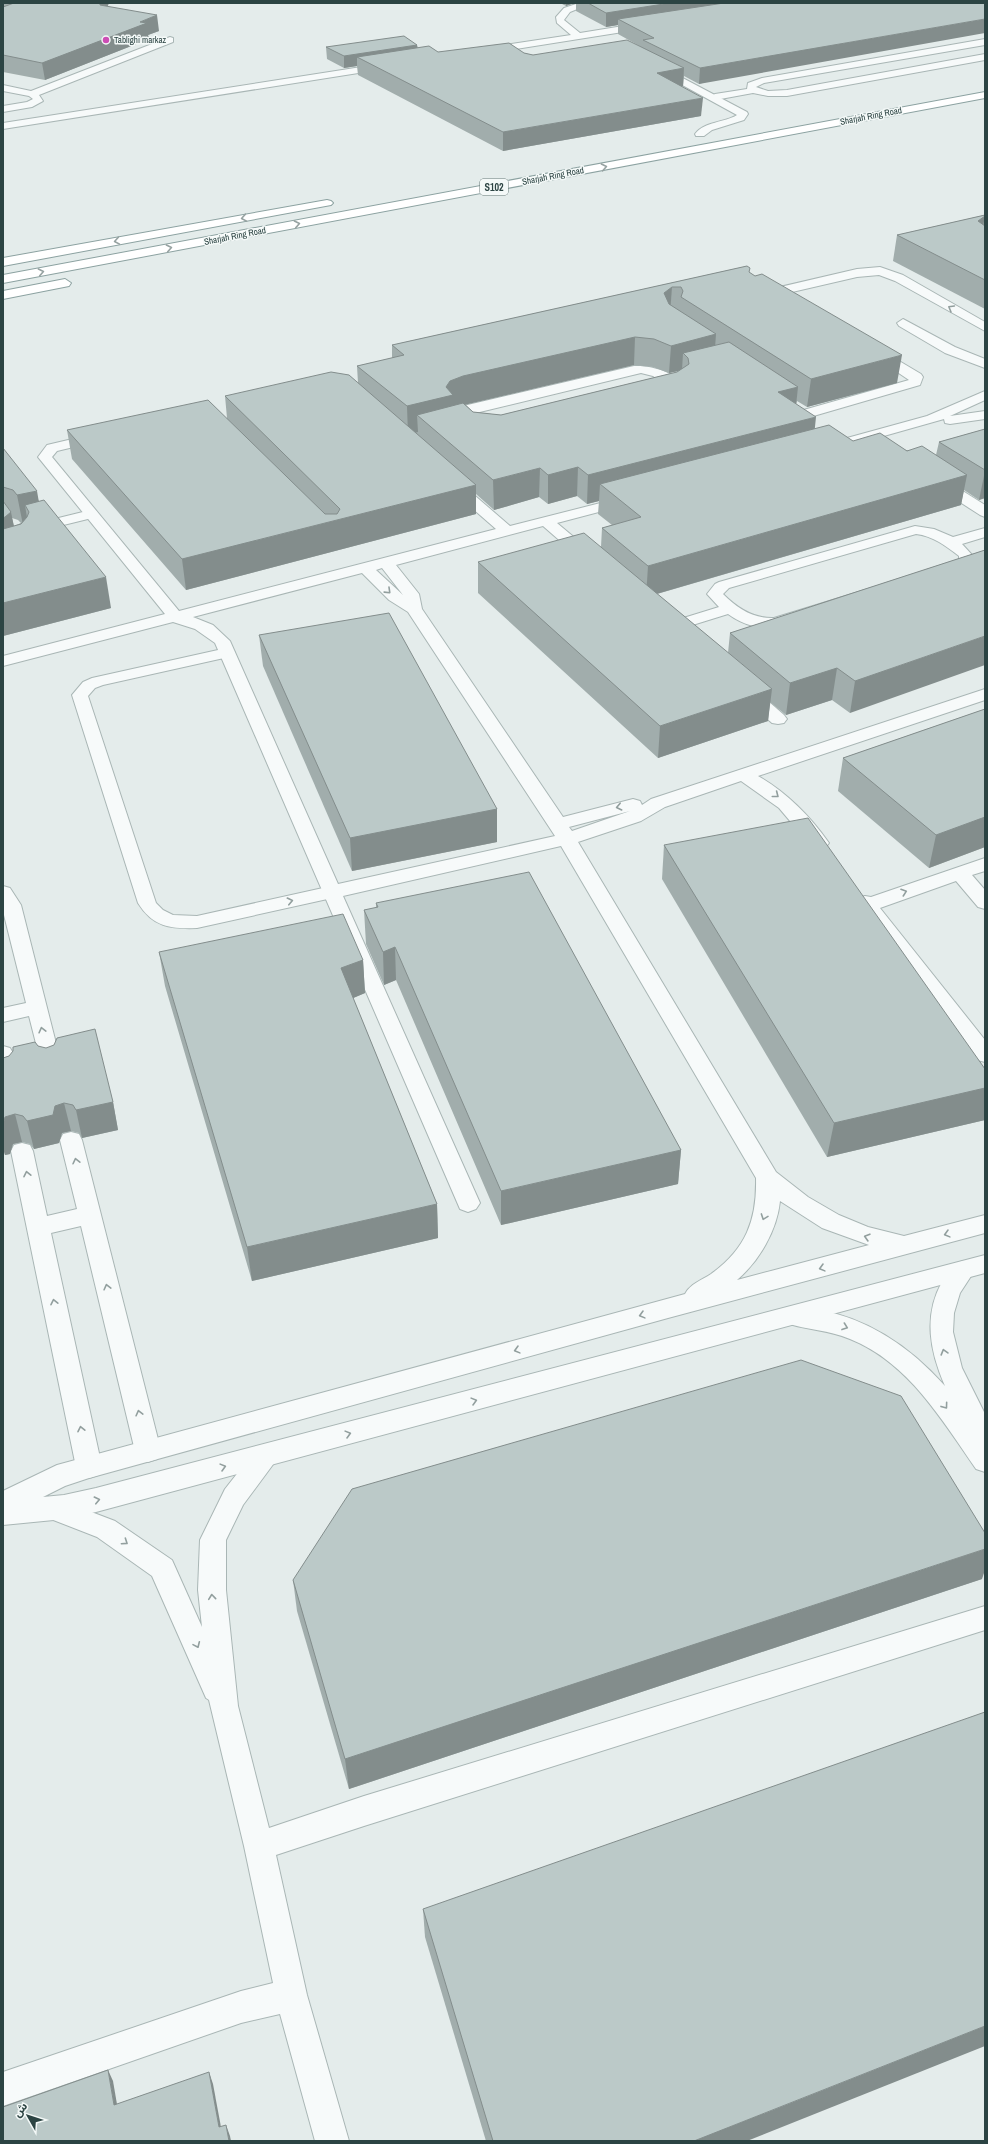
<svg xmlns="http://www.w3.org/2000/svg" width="988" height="2144" font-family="'Archivo Narrow','Noto Sans Arabic',sans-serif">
<rect width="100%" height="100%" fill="#e4eceb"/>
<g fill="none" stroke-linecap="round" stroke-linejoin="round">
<g stroke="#a9b6b5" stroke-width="2">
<g id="service">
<polygon points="170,37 173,38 173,42 39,95 43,101 32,107 3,112 3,106 27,102 33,99 29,96 3,91 3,85 31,91"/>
<polygon points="985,39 985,45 764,83 756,87 768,91 787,90 985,54 985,60 787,96 768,96 753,93 715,100 710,97 715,94 747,89 748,83 762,78"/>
<path d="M634 366C651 365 682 373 685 392L675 399 501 442 473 439 448 416 451 411 459 407ZM641 373 653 376 672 388V390L501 434 482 432 463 416Z"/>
<polygon points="91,510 96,511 98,514 96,517 35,532 30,531 28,528 30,525"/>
<path d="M915 526 934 529 953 537 985 528V537L962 544 974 557 971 564 963 569 781 626C762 631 743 625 728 614L670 632 664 630 662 627 664 624 719 607 707 594 715 584 719 582ZM916 534C933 536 946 546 959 556V559L953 563 774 618C753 619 737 608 723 594L729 588Z"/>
<path d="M227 648 233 650 235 653 233 656 103 685 95 688 88 696 156 903 163 910 173 915 197 916 332 886 339 888 341 892 339 896 332 898 197 928C170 929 153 927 138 903L72 695 83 682 92 678Z"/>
<polygon points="3,886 10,888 21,905 62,1067 59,1072 52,1074 45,1072 42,1067 29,1016 3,1022 3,1008 26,1003 3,911"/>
<polygon points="3,1046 10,1048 13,1053 19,1077 15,1082 8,1084 3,1083"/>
<polygon points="71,1132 79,1134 82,1140 161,1451 157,1459 148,1462 139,1459 135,1451 81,1226 51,1233 102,1467 98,1475 89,1478 80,1475 76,1467 11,1151 14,1145 22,1143 30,1145 33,1151 47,1216 77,1209 60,1140 63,1134"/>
<path d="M963 1261 971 1264 975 1270 960 1293 954 1313 953 1332 962 1368 985 1414V1472L976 1469C942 1420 908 1362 850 1339 829 1330 807 1330 786 1323L782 1316 786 1309C797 1306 807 1308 819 1310 870 1319 911 1348 945 1386 930 1352 923 1316 942 1282 947 1272 953 1264 963 1261Z"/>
<polygon points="267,1444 276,1447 280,1455 243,1505 226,1540 226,1590 238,1706 269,1828 364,1796 985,1606 985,1630 364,1826 276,1855 307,1995 349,2141 315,2141 280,2014 241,2023 3,2106 3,2072 241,1991 273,1983 244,1846 209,1700 206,1698 152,1576 97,1537 43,1516 39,1508 43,1500 52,1497 115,1521 172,1560 202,1627 198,1590 200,1540 225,1489 258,1447"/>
</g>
</g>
<g stroke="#a9b6b5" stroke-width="2">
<g id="minor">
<polygon points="579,3 592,3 570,12 564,20 580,33 648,22 652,25 648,28 484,54 479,51 484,48 571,35 557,23 556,17 564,8"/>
<polygon points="387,63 390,64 390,68 3,129 3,123"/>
<path d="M658 65 747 112 748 114 744 120 712 130 704 136H696L695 134C705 121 724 123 737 115L655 70 653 68Z"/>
<polygon points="880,267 903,275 985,322 985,331 895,281 879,275 857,277 758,300 752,296 754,293 857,269"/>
<polygon points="903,319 955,347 985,359 985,368 945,353 899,326 897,323"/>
<polygon points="874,346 921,374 923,377 920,385 810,417 800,417 798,414 800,411 909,380 869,353 867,350 869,347"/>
<polygon points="985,391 985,400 950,416 985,411 985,419 950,424 945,423 944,419 852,445 847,444 845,441 847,438 927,416"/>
<path d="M98 433 103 434 105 437 103 440 57 451 52 457 179 611 496 529 449 488 447 485 449 482H459L510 526 628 496 633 497 635 500 633 503 557 523 594 554 596 557 594 560H582L543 526 396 565 419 594 422 609 563 817 633 799 640 801 642 805 651 799 985 689V700L758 776C786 792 810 816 829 843L826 847 819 849 812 847 779 808 741 781 665 807 641 821 578 842 776 1172 808 1197 839 1215 868 1227 904 1236 985 1215V1233L668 1318 89 1478 65 1486 43 1497 64 1495 96 1488 985 1255V1273L96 1512 64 1519 3 1525V1491L57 1465 685 1294C690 1284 702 1280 711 1274 746 1249 757 1220 756 1178L561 846 343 896 480 1203 476 1209 468 1212 460 1209 215 643 195 629 173 622 3 666V656L165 614 38 457 47 445ZM382 568 403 595 376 570ZM362 573 389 600 408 612 555 836 338 884 230 641 213 625 193 617ZM630 811 572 831 569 827ZM780 1201 822 1228 869 1245 737 1280C759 1261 777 1231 780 1201Z"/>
<polygon points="937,477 942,478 985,505 985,517 980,515 932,484 930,481 932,478"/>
<polygon points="746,686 752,687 784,715 787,719 784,723 778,724 772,723 740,695 737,691 740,687"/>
<polygon points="985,858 985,871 972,875 985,890 985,909 978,907 956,881 880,908 985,1040 985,1062 977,1060 855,902 858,898 865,896 871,897"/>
</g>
</g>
<g stroke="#8ca2a1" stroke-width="2">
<g id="motorway">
<polygon points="985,92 985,98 3,283 3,275"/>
<polygon points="327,200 331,201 333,203 331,205 3,266 3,258"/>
<polygon points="65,279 71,283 69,286 3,299 3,291"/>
</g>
</g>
<use href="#service" fill="#f7fafa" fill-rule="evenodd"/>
<use href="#minor" fill="#f7fafa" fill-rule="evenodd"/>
<use href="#motorway" fill="#fff" fill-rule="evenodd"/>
</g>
<g fill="#a1adac" fill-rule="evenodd">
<polygon points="3,3 109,3 107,6 159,31 148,35 149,39 45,80 3,72"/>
<polygon points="560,3 574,3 566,6"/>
<polygon points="576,3 985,3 699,84 684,76 683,86 682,86 701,116 503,151 358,75 357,66 344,68 327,59 326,47 417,45 418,48 438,52 524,53 533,55 643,48 618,34 618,25 606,27 576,11"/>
<polygon points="985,215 985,309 893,261 897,235"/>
<path d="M747 266 749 272 897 383 807 407 797 401 796 404 815 429 853 441 936 455 939 442 985 429V498L979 500 964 490 961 505 657 594 728 653 730 633 985 550 850 713 832 700 786 715 770 702 768 721 658 758 478 593V562L601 547 602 528 612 525 598 514 599 501 587 504 577 496 548 504 539 497 494 510 476 494V514L186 590 72 459 67 430 227 418 225 396 358 383 357 366 392 358V345ZM634 365 653 367 669 373 679 371 677 372 501 415 473 412 465 404Z"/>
<path d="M3 448 39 501 111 608 3 636ZM12 518 18 520 21 523 14 526Z"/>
<polygon points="259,635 497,809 497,842 352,871 263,666"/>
<polygon points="985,709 985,847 929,868 838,791 843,758"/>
<polygon points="664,845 985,1069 985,1120 827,1157 662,879"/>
<polygon points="376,903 681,1150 678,1184 501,1225 396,980 384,985 366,944 364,910 376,908"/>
<polygon points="159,952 363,960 365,993 353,998 437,1204 438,1238 252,1281 165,986"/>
<polygon points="38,1046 113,1102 118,1130 82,1138 79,1133 71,1131 62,1133 59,1143 34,1149 30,1144 22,1142 13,1144 10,1154 5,1155 3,1148 3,1058"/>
<polygon points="982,1579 349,1789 297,1611 293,1580"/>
<polygon points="423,1909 747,2141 486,2141 425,1937"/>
</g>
<g fill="#838d8c">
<polygon points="100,3 109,3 102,20 100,5"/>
<polygon points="566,3 574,3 566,6"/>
<polygon points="670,3 760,3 618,19 618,25 606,27 606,13"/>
<polygon points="157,15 159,31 148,35 149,39 45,80 42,63 140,22"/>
<polygon points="985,19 985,33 699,84 700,68"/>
<polygon points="417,45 418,56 357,57 357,66 344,68 344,56"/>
<polygon points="684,68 683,86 656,91 657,73"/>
<polygon points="703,98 701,116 503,151 503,132"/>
<polygon points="985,216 980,242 978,221"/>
<polygon points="672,287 670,314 664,293"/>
<polygon points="716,334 714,362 689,364 688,358 683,353 682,370 669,373 671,346"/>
<polygon points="635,337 634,365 464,405 417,415 418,432 408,435 407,406 446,387 450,381 463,376"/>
<polygon points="902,355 897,383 807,407 811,379"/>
<polygon points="798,387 795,415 778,392"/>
<polygon points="816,417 813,446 600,484 599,501 587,504 588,475"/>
<polygon points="578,467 577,496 548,504 548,475"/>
<polygon points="540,468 539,497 494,510 493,480"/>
<polygon points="985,471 985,498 979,500"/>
<polygon points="967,475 961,505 646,597 648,566"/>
<polygon points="476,485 476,514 186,590 182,559"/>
<polygon points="37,491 42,520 25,505 28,524 23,525 17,495"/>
<polygon points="11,512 17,542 3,550 3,518"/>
<polygon points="106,577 111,608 3,636 3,603"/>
<polygon points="985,636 985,665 850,713 855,681"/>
<polygon points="837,668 832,700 786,715 790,683"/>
<polygon points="772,689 768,721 658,758 660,726"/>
<polygon points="497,809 497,842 352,871 350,838"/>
<polygon points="985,817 985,847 929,868 936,835"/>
<polygon points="395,947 396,980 384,985 383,952"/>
<polygon points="363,960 365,993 344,1002 341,968"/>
<polygon points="985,1088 985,1120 827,1157 834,1123"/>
<polygon points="113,1102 118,1130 82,1138 76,1110"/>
<polygon points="64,1103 71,1131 62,1133 59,1143 34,1149 27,1121 55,1106"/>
<polygon points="15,1114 22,1142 13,1144 10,1154 5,1155 3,1148 3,1126 5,1117"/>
<polygon points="681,1150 678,1184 501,1225 501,1191"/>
<polygon points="437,1204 438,1238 252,1281 247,1247"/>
<polygon points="985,1549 985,1570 982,1579 349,1789 345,1759"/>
<polygon points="985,2026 985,2046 747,2141 694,2141"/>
<polygon points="108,2070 113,2081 119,2116 114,2105"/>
<polygon points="209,2072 213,2084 223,2138 219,2127"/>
<polygon points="226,2125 230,2136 231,2141 229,2141"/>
</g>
<g fill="#bbc9c8" stroke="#838d8c">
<polygon points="14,3 100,3 100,5 157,15 140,22 147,23 42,63 3,55 3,7"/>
<polygon points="588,3 670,3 606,13"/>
<polygon points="724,3 985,3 985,19 700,68 643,40 654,38 618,19"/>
<polygon points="404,36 417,45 344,56 326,47"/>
<polygon points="627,40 684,68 657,73 703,98 503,132 357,57 429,46 438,52 509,43 524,53 533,55"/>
<polygon points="985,215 985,216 978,221 985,226 985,280 897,235"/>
<polygon points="747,266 750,268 749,272 755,276 762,274 902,355 811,379 681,297 683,291 681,287 672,287 664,293 669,304 716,334 671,346 654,339 635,337 463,376 450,381 446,387 453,395 407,406 357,366 404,355 392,345"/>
<polygon points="729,342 798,387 778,392 816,417 588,475 578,467 548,475 540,468 493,480 417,415 463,403 473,412 501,415 677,372 689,364 688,358 683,353"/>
<polygon points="331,372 349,375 476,485 182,559 67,430 208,400 325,514 337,514 340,509 225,396"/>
<polygon points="829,425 853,441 880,433 907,451 922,446 967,475 648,566 602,528 641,517 600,484"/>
<polygon points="985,429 985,470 939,442"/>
<polygon points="3,448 37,491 17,495 13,490 3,487"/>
<polygon points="44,500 106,577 3,603 3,529 21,524 27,517 29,512 25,505"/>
<polygon points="3,501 11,512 5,517 3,518"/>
<polygon points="584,533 772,689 660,726 478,562"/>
<polygon points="985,550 985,636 855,681 837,668 790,683 730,633"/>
<polygon points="389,613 497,809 350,838 259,635"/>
<polygon points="985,709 985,817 936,835 843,758"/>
<polygon points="808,818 985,1069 985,1088 834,1123 664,845"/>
<polygon points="529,872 681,1150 501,1191 395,947 383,952 364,910 378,907 376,903"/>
<polygon points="343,914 363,960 341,968 437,1204 247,1247 159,952"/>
<polygon points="95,1029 113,1102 76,1110 73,1105 64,1103 55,1106 53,1115 27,1121 23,1116 15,1114 5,1117 3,1126 3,1058 9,1056 13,1051 13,1047 35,1042 38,1046 46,1048 54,1045 57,1038"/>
<polygon points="801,1360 901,1396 985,1533 985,1549 345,1759 293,1580 352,1489"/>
<polygon points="985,1712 985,2026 694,2141 493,2141 423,1909"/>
<polygon points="108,2070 114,2105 209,2072 219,2127 226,2125 229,2141 3,2141 3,2107"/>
</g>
<defs><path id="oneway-chevron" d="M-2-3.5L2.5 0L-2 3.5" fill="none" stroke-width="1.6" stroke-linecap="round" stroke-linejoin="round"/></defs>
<g stroke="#96a2a1">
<use href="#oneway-chevron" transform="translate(604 167) rotate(-11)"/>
<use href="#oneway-chevron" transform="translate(244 218) rotate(170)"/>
<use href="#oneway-chevron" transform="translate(297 224) rotate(-11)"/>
<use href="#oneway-chevron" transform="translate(117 241) rotate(170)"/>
<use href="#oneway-chevron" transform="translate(169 248) rotate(-11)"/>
<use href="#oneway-chevron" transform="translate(41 272) rotate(-11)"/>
</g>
<g stroke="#929f9e">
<use href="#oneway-chevron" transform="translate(951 308) rotate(-150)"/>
<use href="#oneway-chevron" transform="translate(388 591) rotate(44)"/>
<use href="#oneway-chevron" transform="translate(776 795) rotate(38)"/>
<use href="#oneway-chevron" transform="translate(619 807) rotate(167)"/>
<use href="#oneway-chevron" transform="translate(904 892) rotate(-19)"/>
<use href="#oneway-chevron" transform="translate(290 901) rotate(-13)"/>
<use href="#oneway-chevron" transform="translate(42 1030) rotate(-104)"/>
<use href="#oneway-chevron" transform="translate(76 1161) rotate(-103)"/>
<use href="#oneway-chevron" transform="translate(27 1174) rotate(-102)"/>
<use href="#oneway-chevron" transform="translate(764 1217) rotate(110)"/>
<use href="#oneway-chevron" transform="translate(947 1234) rotate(165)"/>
<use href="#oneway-chevron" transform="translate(867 1237) rotate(-164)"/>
<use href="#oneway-chevron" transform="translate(822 1268) rotate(165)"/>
<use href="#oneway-chevron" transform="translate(107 1287) rotate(-104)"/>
<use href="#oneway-chevron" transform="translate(54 1302) rotate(-102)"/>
<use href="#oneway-chevron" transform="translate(642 1315) rotate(165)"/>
<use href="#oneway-chevron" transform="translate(845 1327) rotate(20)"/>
<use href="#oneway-chevron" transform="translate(517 1350) rotate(165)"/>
<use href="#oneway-chevron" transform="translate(944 1352) rotate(-106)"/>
<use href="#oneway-chevron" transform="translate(474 1401) rotate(-15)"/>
<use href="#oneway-chevron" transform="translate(945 1406) rotate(54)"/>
<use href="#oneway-chevron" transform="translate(139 1413) rotate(-104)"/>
<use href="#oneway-chevron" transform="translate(81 1429) rotate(-102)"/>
<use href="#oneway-chevron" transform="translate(348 1434) rotate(-15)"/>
<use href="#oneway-chevron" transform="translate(223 1467) rotate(-15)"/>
<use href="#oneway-chevron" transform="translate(97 1500) rotate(-13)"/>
<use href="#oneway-chevron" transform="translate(125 1542) rotate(34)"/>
<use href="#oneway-chevron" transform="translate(212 1597) rotate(-96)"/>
<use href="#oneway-chevron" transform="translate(197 1645) rotate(66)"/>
</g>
<circle fill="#cd4db5" stroke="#f4f9f8" stroke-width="1.5" cx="106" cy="40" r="4"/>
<g text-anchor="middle" stroke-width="3" stroke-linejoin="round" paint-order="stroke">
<g font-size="9" fill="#2c4443" stroke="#f4f9f8" text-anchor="start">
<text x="114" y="43">Tablighi markaz</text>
</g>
<g font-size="9" fill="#2c4443" stroke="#f4f9f8">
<text transform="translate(871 116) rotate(-11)" y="3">Sharjah Ring Road</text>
<text transform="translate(553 176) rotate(-11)" y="3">Sharjah Ring Road</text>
<text transform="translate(235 236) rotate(-11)" y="3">Sharjah Ring Road</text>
</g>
<rect fill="#f4f9f8" stroke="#687a79" stroke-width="1" x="480" y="179" width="28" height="16" rx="3"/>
<g font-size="10" font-weight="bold" fill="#2c4443">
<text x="494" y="191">S102</text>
</g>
</g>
<rect width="988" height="2144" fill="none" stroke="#2c4443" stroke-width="8"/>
<g transform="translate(28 2116) rotate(309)" stroke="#f4f9f8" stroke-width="3" paint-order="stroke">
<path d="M0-3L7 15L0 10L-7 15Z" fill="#2c4443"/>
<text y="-6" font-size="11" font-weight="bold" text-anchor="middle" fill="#2c4443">ش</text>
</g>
</svg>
